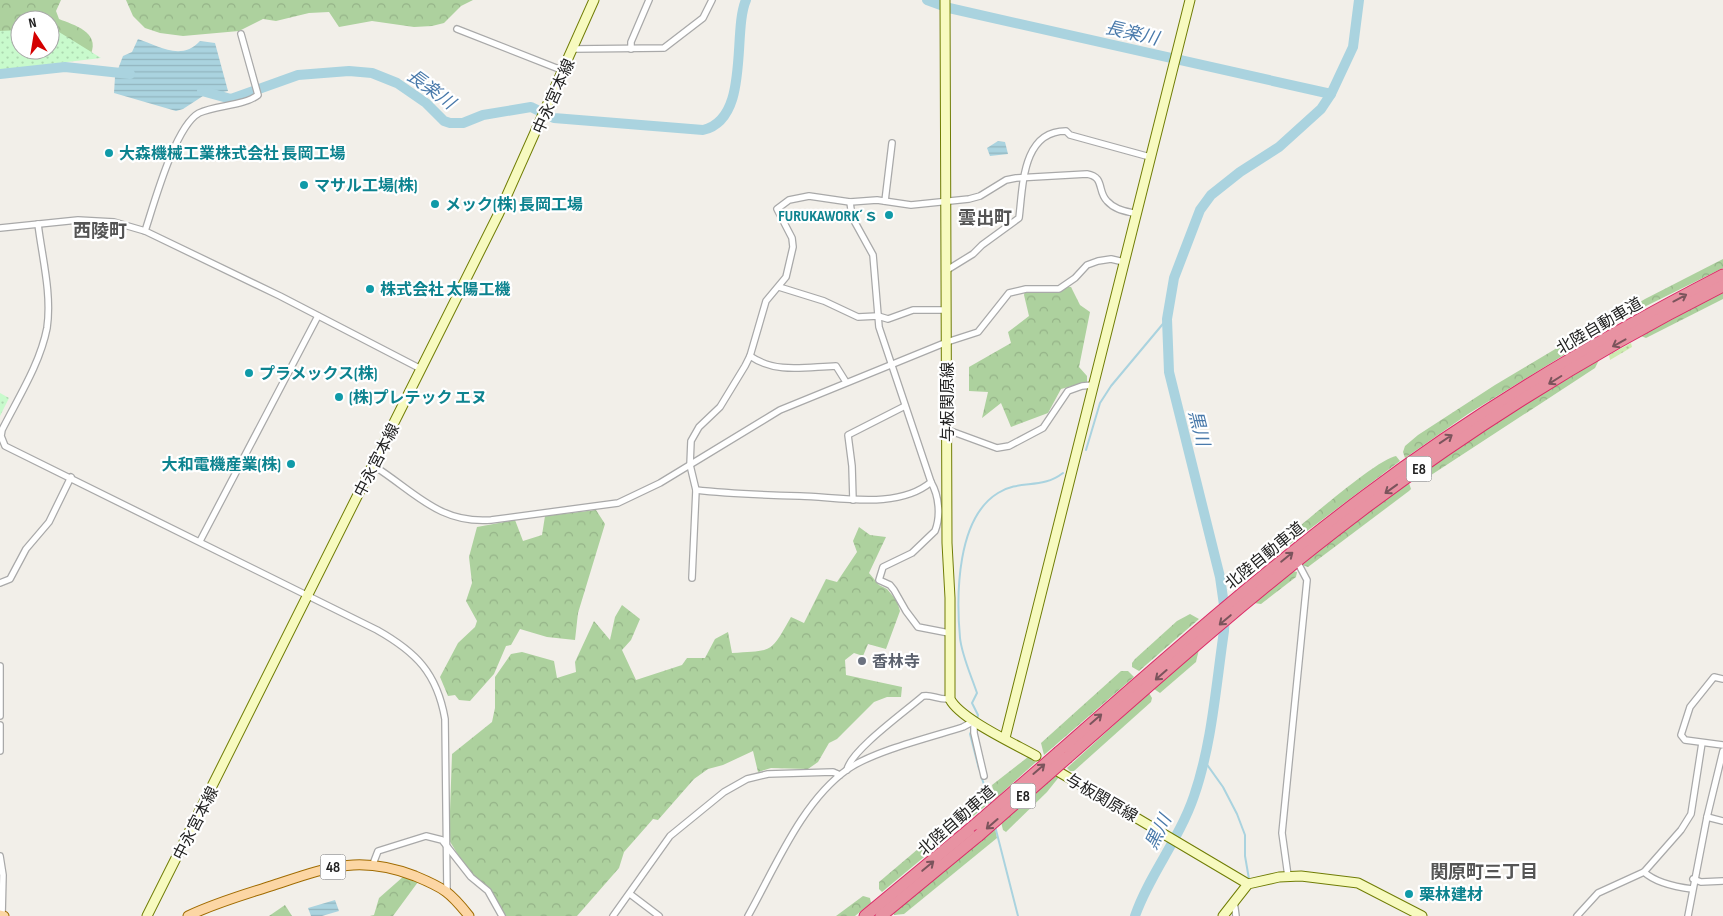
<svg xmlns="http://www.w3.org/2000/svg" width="1723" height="916" font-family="'Sofia Sans Condensed','Noto Sans JP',sans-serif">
<defs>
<pattern id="grass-dots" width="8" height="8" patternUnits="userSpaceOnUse" patternTransform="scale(1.25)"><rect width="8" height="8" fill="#cdebb0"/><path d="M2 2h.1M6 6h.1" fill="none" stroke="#b0c997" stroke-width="1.8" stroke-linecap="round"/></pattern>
<pattern id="forest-crowns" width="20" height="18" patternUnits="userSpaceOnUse" patternTransform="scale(1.25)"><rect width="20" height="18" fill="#add19e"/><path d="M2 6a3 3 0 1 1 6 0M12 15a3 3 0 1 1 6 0" fill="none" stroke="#95b388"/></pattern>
<pattern id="park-dots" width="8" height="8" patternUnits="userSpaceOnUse" patternTransform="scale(1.25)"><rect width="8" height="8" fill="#c8facc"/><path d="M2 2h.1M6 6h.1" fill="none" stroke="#acd6af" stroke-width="1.8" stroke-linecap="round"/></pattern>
<pattern id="water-rules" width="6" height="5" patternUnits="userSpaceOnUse" patternTransform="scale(1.25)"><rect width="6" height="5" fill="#aad3df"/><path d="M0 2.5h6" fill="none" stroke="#92b5bf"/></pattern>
</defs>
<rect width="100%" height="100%" fill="#f2efe9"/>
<polygon fill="url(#grass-dots)" points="1631,343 1632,347 1610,360 1609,355"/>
<g fill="url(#forest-crowns)" fill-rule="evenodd">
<path d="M0 0H61L56 11 59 19C74 25 100 32 91 54L0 67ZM20 20H50V50H20Z"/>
<polygon points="126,0 473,0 461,6 444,23 432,26 414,27 372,21 339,27 329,12 309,13 276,21 263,19 239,31 183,36 160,33 145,28 133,16"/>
<polygon points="1723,259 1723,268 1634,312 1635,305 1645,299"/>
<polygon points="1026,285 1071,287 1080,305 1090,312 1079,367 1087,376 1087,382 1061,389 1048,413 1011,427 1001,403 982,418 988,392 969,391 969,367 1011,343 1008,332 1029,316 1024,295"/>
<polygon points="1723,292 1723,299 1646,338 1641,336"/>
<polygon points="1582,333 1590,339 1468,414 1405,458 1403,452 1405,446 1418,435 1495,385"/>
<polygon points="1599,360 1595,368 1422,481 1418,482 1414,479 1515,410"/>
<path d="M1396 456 1400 461 1286 547 1283 540C1303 524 1377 459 1396 456Z"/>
<polygon points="1409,483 1411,489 1409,491 1308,567 1302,565 1354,522"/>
<polygon points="596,510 605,524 578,613 575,640 547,637 520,629 511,645 506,646 494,674 470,701 459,700 455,695 448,696 440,677 458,643 475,627 477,621 466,601 472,583 469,557 477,527 515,520 523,541 542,535 545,516"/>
<path d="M859 527 870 535 886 537 869 573 879 585 887 589 897 601 900 611 886 649 868 644 863 656 854 653 845 660 846 675 902 687 901 697H887L874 702 837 739 829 743 818 762 808 769 771 768 758 772 753 751 723 765 708 769 694 779 658 820 653 819 624 852 619 868 577 916H500L479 881 468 871 449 840 452 754 492 722 495 708V677L511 654 522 652 554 661 557 678 576 672 575 662 594 621 610 640 615 617 622 605 640 619 631 640 622 650 636 680 682 665 687 658H705L715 639 728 632 732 653C774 650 770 654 791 617L804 623 826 579 837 582 857 552 853 541Z"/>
<polygon points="1274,546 1280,547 1282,550 1246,579 1247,568"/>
<polygon points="1293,571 1297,572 1296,577 1261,604 1254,603"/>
<polygon points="1190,614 1199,619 1139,671 1132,667 1132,663 1135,659 1177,621"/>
<polygon points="1199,649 1196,662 1160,693 1154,689"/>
<polygon points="1121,671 1128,671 1134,677 1044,755 1041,743"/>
<polygon points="1149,693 1152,698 1151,702 1074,771 1070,771 1067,768"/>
<polygon points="1028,757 1036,762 995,799 992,785"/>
<polygon points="1056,774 1059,777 1047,792 1006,832 1003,830 1001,822"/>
<polygon points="983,794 988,797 989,803 882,892 879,889 879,882"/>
<polygon points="995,828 997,838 904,914 894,915 893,912"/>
<polygon points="404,876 418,882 393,916 370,916 374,915 379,898"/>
<polygon points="863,896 870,898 871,903 855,916 836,916"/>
<polygon points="285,905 292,916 269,916"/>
</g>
<g fill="url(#park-dots)">
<polygon points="51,27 101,58 0,70 0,31 20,30 20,50 50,50"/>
<polygon points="0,393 9,398 0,416"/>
</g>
<g fill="url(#water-rules)">
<path d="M138 39C157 45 181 62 200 41L215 43 228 91 203 96 183 109 176 111 114 93 115 77 123 56 132 52Z"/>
<polygon points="998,141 1005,142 1008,154 990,156 987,148"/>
<polygon points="335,900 339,911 322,916 311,916 308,908"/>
</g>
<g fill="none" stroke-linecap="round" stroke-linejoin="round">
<g stroke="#aad3df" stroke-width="2">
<polyline points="1086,450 1100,403 1111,386 1167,319"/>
<path d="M977 719 978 715 972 703 977 693C971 675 962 656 960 638 956 594 957 518 998 493 1020 479 1041 490 1063 473"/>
<polyline points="972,730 970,734 979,769"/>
<polyline points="1203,759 1223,787 1237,814 1245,835 1245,856 1249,879"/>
<polyline points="981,776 991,804"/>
<polyline points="995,826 1018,916"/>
</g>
<g stroke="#aad3df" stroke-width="10">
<polyline points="927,0 949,8 1331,94"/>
<polyline points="0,74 65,67 130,74"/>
<path d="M202 91 231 99 298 75 349 71 372 73 397 83 426 103 444 121 450 123H463L483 115 531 107 554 118 703 130C751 119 732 32 746 0"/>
<path d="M1135 916C1149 875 1179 840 1194 796 1212 744 1216 685 1224 631L1225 612 1220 577 1169 372 1167 319 1174 278 1200 210 1211 195 1240 172 1279 147 1321 109 1331 94 1353 47 1359 0"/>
</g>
<g stroke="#a9a9a9" stroke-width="8">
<g id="street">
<polyline points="457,29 564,71"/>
<polyline points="573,49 664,48 703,18 712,0"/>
<polyline points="631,49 631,42 649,0"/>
<polyline points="885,201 892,143"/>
<path d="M38 224C42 257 52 294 47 328 40 364 18 398 2 430L1 436 5 446 377 630C416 652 437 673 445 719L447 890"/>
<polyline points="0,228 78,220 114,222 145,231 280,296 421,369"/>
<path d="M145 231C154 204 175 126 199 113 216 105 244 106 258 95L241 34"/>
<path d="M947 270 973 254 982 245 1019 218C1023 186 1022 131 1066 131L1070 135 1150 157"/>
<polyline points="779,287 824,301 858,317 878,316 888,319 913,310 947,310"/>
<path d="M750 356C776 374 805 367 836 366L846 382"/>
<polyline points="948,430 997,448 1009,446 1043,428 1068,391 1082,386 1093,385"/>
<path d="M374 466C415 492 439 524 491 520L618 503 660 483 780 410 947 342 978 332 1009 293 1026 289H1059L1075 278 1087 265 1098 261 1111 259 1124 262"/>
<path d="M931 482C939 496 941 516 935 531L912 553 883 567 879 580 890 585 894 590 906 611 918 627 949 633"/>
<path d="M696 490C730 494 765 495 800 496 840 497 898 510 931 482L879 327 873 255 852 217 850 202"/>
<polyline points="853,500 852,466 848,435 905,406"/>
<polyline points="200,541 318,316"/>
<path d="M692 578 696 490 690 465 691 441 699 427 720 407 745 366 750 356 766 301 786 277 793 247 792 238 777 209 789 200 809 196 850 202 877 200 911 205 969 199 980 196 1006 180 1016 178 1087 174C1105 177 1097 191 1107 201 1115 210 1126 211 1137 214"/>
<polyline points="0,583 10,579 26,549 49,522 71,477"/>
<polyline points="0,666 0,716"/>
<polyline points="1723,679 1714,677 1690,707 1681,735 1685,740 1723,745"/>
<polyline points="974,721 974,733 984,776"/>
<polyline points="0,725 0,751"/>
<path d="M847 770C850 751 906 711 923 696 932 694 937 700 950 699"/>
<polyline points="1707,817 1723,821"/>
<polyline points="0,856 3,875 2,916"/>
<polyline points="373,864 378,851 426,836 442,840 471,877 488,891 502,916"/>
<path d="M1644 872C1656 883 1676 887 1692 889"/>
<polyline points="1288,876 1282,833 1307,580 1299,565"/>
<polyline points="1693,879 1701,882 1723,881"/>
<polyline points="630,894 659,916"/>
<polyline points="1234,901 1236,916"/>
<polyline points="613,916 670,836 724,792 747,779 768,774 833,772 840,775"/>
<path d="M748 916C775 868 802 801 848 769 874 751 931 737 963 727L974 721"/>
<polyline points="1577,916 1598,893 1644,872 1681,830 1691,814 1702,743"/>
<polyline points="1688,916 1707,817 1723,751"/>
</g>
</g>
<g stroke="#707d05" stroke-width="11">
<g id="secondary">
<path d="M945 0 947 543 950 598V699C960 719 1015 744 1036 756"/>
<polyline points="1005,738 1190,0"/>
<polyline points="1059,772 1248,884"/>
<polyline points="147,916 499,213 594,0"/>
<polyline points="1223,916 1248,884 1279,877 1301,876 1358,883 1422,916"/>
</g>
</g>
<g stroke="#a06b00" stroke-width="11">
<g id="primary">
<polyline points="0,915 4,916"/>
<path d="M188 916C215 903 243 895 271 886 326 868 358 854 415 876 444 888 450 892 469 916"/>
</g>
</g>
<g stroke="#dc2a67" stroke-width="13">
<g id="highway">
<path d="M1059 752C1159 664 1259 575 1366 495 1477 411 1599 339 1723 275"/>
<path d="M1068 757C1163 673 1259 588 1361 511 1474 426 1596 350 1723 286"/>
<polyline points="865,916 976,824"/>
<polyline points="881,916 978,836"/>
</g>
</g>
<use href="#street" stroke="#fff" stroke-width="5.5"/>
<use href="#secondary" stroke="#f7fabf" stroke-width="9"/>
<use href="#primary" stroke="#fcd6a4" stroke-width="9"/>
<use href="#highway" stroke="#e892a2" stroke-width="11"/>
<g stroke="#dc2a67" stroke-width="13" stroke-linecap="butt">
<g id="highway-bridge">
<polyline points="976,824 1059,752"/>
<polyline points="978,836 1068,757"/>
</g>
</g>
<use href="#highway-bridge" stroke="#e892a2" stroke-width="11"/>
</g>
<defs><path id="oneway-shaft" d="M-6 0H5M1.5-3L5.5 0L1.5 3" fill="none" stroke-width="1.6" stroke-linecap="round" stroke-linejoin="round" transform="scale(1.25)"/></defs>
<g stroke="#7b545c">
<use href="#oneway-shaft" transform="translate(1680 298) rotate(-28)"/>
<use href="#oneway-shaft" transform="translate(1619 343) rotate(151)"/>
<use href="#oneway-shaft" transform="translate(1555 380) rotate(148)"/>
<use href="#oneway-shaft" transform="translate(1446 439) rotate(-34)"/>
<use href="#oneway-shaft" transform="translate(1391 489) rotate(144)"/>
<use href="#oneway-shaft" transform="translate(1287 557) rotate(-39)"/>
<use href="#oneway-shaft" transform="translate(1225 620) rotate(140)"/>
<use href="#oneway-shaft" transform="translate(1161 675) rotate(139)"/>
<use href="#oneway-shaft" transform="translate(1096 719) rotate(-41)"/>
<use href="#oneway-shaft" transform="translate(1039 769) rotate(-41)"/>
<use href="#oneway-shaft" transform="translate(992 824) rotate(139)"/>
<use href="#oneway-shaft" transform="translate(928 866) rotate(-40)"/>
</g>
<g fill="#0f9aa8" stroke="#fff" stroke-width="2">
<circle cx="109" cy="153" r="5"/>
<circle cx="304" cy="185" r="5"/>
<circle cx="435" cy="204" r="5"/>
<circle cx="889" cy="215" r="5"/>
<circle cx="370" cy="289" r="5"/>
<circle cx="249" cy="373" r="5"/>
<circle cx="339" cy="397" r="5"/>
<circle cx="291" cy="464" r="5"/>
<circle cx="1409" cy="894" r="5"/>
</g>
<circle fill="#6b7280" stroke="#fff" stroke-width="2" cx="862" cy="661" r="5"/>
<g text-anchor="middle" stroke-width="4.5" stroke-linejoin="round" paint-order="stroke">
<g fill="#fff" stroke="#646464" stroke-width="1">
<rect x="1406.5" y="456.5" width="25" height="25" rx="4"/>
<rect x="1010.5" y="783.5" width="25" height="25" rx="4"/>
<rect x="320.5" y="854.5" width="25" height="25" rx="4"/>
</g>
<g font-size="15" font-weight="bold" fill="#222">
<text x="1419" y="474">E8</text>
<text x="1023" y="801">E8</text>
<text x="333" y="872">48</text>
</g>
<g font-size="16" fill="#222" stroke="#fff">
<text transform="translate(553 96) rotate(-66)" y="6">中永宮本線</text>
<text transform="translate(1599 325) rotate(-30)" y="6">北陸自動車道</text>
<text transform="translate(947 402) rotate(-90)" y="6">与板関原線</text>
<text transform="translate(376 460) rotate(-63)" y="6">中永宮本線</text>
<text transform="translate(1264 555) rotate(-39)" y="6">北陸自動車道</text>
<text transform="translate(1102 797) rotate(30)" y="6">与板関原線</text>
<text transform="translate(956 820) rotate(-41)" y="6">北陸自動車道</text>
<text transform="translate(195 823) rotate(-63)" y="6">中永宮本線</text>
</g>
<g font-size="16" font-weight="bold" fill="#0d838f" stroke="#fff" text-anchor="start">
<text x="119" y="159">大森機械工業株式会社 長岡工場</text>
<text x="314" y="191">マサル工場(株)</text>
<text x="445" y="210">メック(株) 長岡工場</text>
<text x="879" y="221" text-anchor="end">FURUKAWORK´ｓ</text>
<text x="380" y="295">株式会社 太陽工機</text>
<text x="259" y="379">プラメックス(株)</text>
<text x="349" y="403">(株)プレテック エヌ</text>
<text x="281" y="470" text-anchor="end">大和電機産業(株)</text>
<text x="1419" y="900">栗林建材</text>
</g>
<g font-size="16" font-weight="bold" fill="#5b616d" stroke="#fff" text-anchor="start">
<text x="872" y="667">香林寺</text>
</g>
<g font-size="18" font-style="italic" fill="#4a7aab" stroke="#fff">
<text transform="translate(1132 33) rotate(13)" y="6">長楽川</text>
<text transform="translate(431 89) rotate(36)" y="6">長楽川</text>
<text transform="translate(1199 428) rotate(76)" y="6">黒川</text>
<text transform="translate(1158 832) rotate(-64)" y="6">黒川</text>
</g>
<g font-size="18" font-weight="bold" fill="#555" stroke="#fff">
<text x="985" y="224">雲出町</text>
<text x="100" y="237">西陵町</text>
<text x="1484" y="878">関原町三丁目</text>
</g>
</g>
<g transform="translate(35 35) rotate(348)"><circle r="24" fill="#ffffff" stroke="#a7a7a7"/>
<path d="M0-4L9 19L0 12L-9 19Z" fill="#d40000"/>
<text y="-8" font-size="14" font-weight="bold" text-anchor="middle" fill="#222222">N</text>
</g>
</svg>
